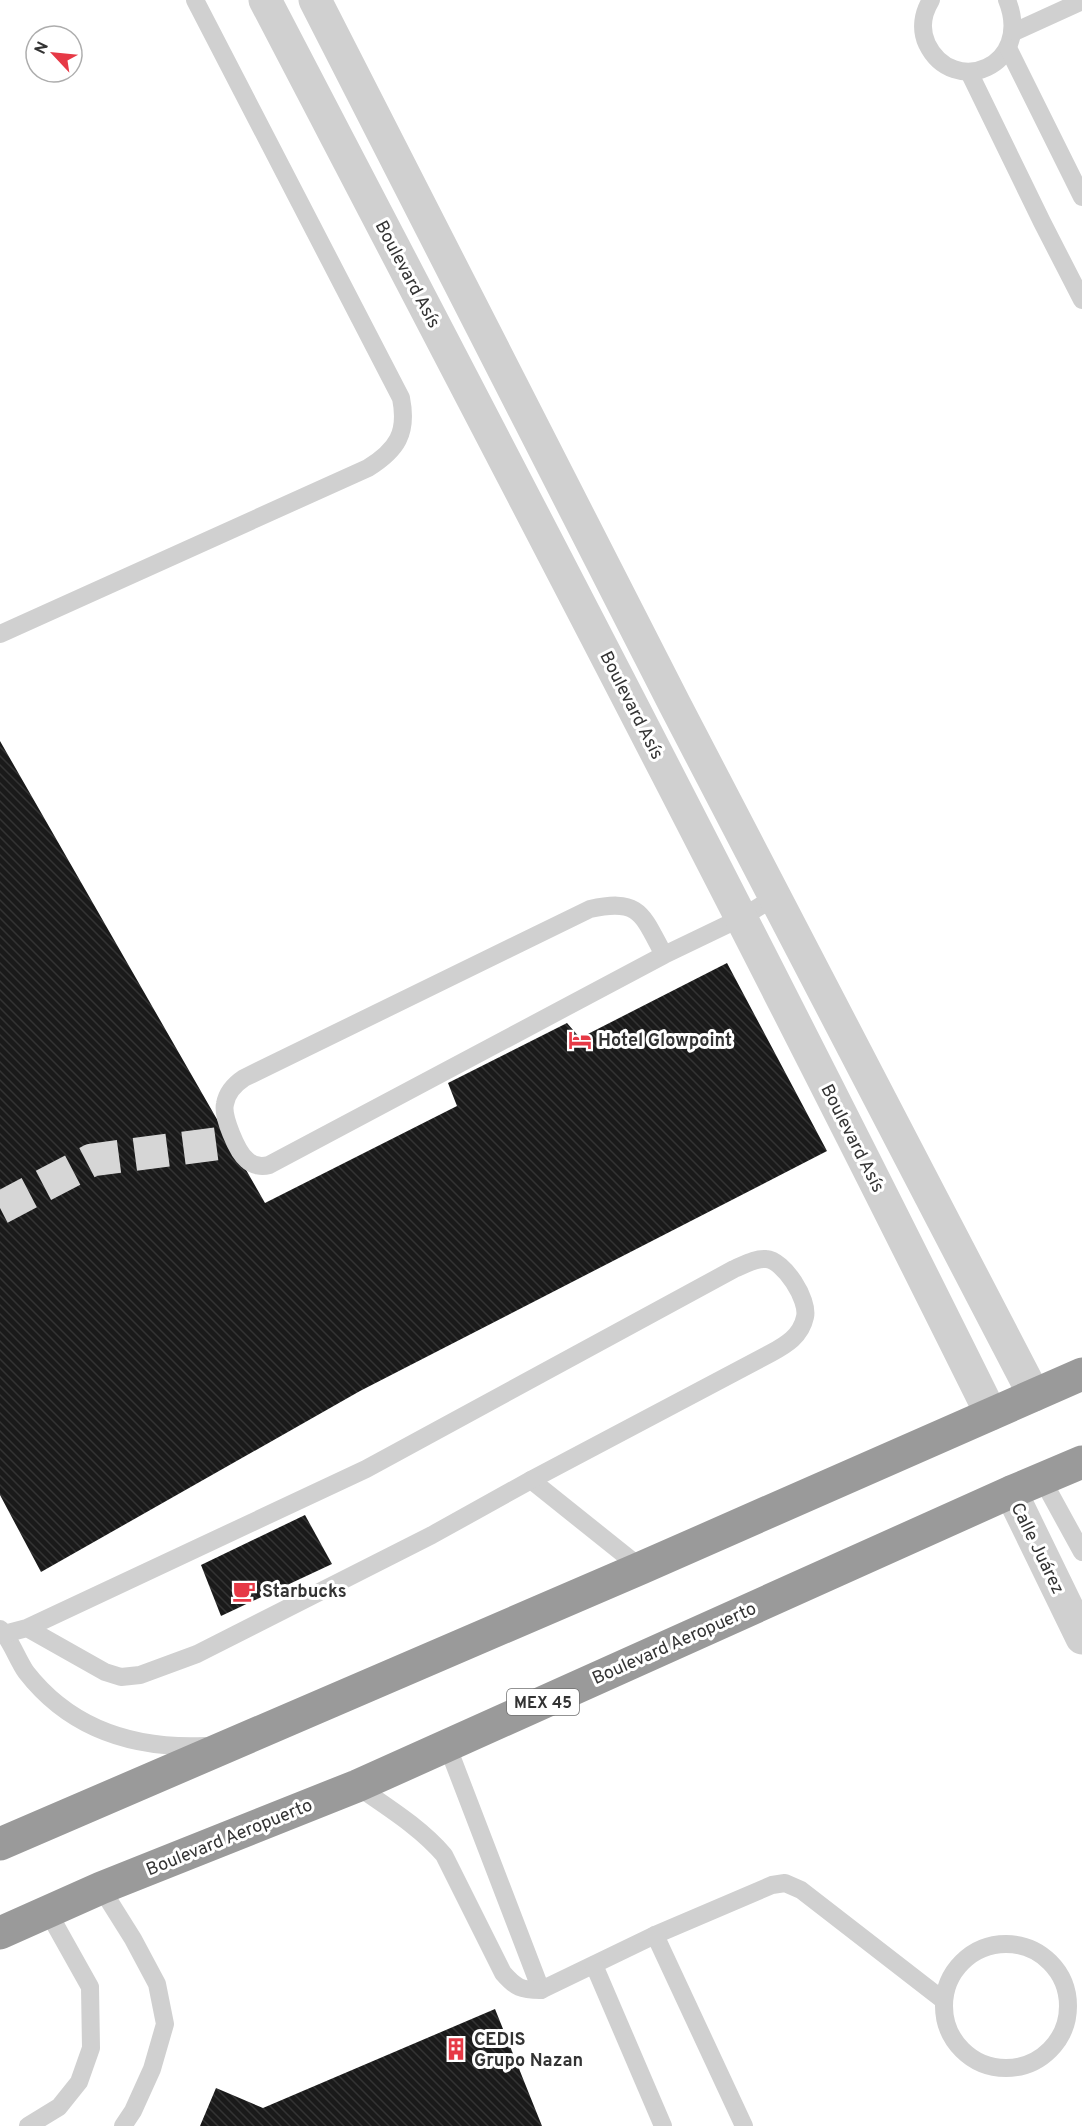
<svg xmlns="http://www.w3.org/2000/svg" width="1082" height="2126" font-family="Overpass,sans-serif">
<defs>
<pattern id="building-back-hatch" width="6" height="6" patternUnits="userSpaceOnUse" patternTransform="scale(1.5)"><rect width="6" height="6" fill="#1a1a1a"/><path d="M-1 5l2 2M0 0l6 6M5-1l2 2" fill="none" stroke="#333"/></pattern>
</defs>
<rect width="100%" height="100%" fill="#fff"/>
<g fill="url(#building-back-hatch)">
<polygon points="0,741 265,1203 457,1106 448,1083 567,1023 580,1038 727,963 827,1151 360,1391 41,1572 0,1495"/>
<polygon points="305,1515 332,1564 221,1616 201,1565"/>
<polygon points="495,2009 542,2126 200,2126 216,2088 263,2108"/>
</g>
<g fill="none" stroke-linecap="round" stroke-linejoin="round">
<polyline stroke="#d6d6d6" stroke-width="33" stroke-dasharray="33 16" stroke-linecap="butt" points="0,1208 92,1160 230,1142"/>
<g stroke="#d0d0d0" stroke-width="18">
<path d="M931 0C923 13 920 29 927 44 953 98 1034 67 1007 0"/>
<polyline points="1014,32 1082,1"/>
<polyline points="1008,48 1082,197"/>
<polyline points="969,72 1042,222 1082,300"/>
<path d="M0 634 368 468C397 450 408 433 401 398L195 0"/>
<path d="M664 955C642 914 640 898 590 909L244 1078C235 1084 227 1092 225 1104 222 1116 237 1152 247 1160 253 1166 262 1167 269 1165L664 955 741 918 775 897"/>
<polyline points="1042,1479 1082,1552"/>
<polyline points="531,1480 641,1568"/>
<path d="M0 1629C10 1638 17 1659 26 1672 71 1730 135 1749 205 1746"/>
<path d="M0 1635 27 1628 366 1469 734 1269C744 1265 755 1258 766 1259 784 1260 809 1300 805 1317 801 1336 786 1345 771 1353L531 1480 432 1535 197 1654 140 1675 121 1677 105 1672 27 1628"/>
<polyline points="447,1745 541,1990"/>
<path d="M357 1786C387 1807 420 1827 444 1855L503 1973C516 1988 521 1990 541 1990L655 1935 772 1885 785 1883 801 1890 943 2000"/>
<polyline points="101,1888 133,1939 157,1984 165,2024 152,2069 133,2111 123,2126"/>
<polyline points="655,1935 744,2126"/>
<circle cx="1006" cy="2006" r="62"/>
<polyline points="594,1965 663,2126"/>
<polyline points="28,2126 59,2107 79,2082 91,2048 90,1987 48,1912"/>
</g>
<g stroke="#d0d0d0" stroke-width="33">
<path d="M265 0C510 470 756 939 991 1414"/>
<polyline points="315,0 675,705 1034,1395"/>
<polyline points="1011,1492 1082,1638"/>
</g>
<g stroke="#9a9a9a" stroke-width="33">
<polyline points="0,1844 641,1568 1082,1374"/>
<polyline points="0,1933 101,1888 357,1786 1011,1492 1082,1462"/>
</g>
</g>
<defs>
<g id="hotel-bare" transform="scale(1.8)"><path d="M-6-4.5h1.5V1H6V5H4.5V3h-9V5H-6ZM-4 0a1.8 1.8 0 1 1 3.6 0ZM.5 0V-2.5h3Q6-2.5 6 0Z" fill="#e63946" stroke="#fff" stroke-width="2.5" paint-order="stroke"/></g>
<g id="cafe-bare" transform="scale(1.8)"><path d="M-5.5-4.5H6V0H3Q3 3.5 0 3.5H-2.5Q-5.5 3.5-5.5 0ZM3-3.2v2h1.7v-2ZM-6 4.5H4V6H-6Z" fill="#e63946" stroke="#fff" stroke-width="2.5" paint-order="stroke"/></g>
<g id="building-bare" transform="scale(1.8)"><path d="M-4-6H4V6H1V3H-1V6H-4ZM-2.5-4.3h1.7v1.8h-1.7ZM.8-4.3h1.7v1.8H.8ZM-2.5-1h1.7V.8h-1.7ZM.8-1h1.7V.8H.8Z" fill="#e63946" stroke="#fff" stroke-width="2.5" paint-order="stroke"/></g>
</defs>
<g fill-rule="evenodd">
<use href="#hotel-bare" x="580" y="1040"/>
<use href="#cafe-bare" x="244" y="1591"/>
<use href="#building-bare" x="456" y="2049"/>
</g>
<g text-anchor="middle" stroke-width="6" stroke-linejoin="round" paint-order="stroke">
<rect fill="#fff" stroke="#707070" stroke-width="1.5" x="507" y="1689" width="72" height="26" rx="4.5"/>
<g font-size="16" font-weight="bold" fill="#333">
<text x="543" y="1708">MEX 45</text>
</g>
<g font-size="18" fill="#333" stroke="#fff">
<text transform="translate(408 274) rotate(62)" y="6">Boulevard Asís</text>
<text transform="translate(632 705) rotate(63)" y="6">Boulevard Asís</text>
<text transform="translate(853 1138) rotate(63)" y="6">Boulevard Asís</text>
<text transform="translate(1038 1548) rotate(64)" y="6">Calle Juárez</text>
<text transform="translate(674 1643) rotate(-24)" y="6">Boulevard Aeropuerto</text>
<text transform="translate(229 1837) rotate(-22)" y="6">Boulevard Aeropuerto</text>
</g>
<g font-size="18" font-weight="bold" fill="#333" stroke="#fff" text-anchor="start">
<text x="598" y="1046">Hotel Glowpoint</text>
<text x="262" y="1597">Starbucks</text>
<text x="474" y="2045">CEDIS<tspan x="474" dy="21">Grupo Nazan</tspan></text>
</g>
</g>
<g transform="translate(54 54) rotate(296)"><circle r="28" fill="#ffffff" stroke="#adadad" stroke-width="1.5"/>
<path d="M0-4.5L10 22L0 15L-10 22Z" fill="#e63946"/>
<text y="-9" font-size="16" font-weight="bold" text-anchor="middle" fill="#333333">N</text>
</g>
</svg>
